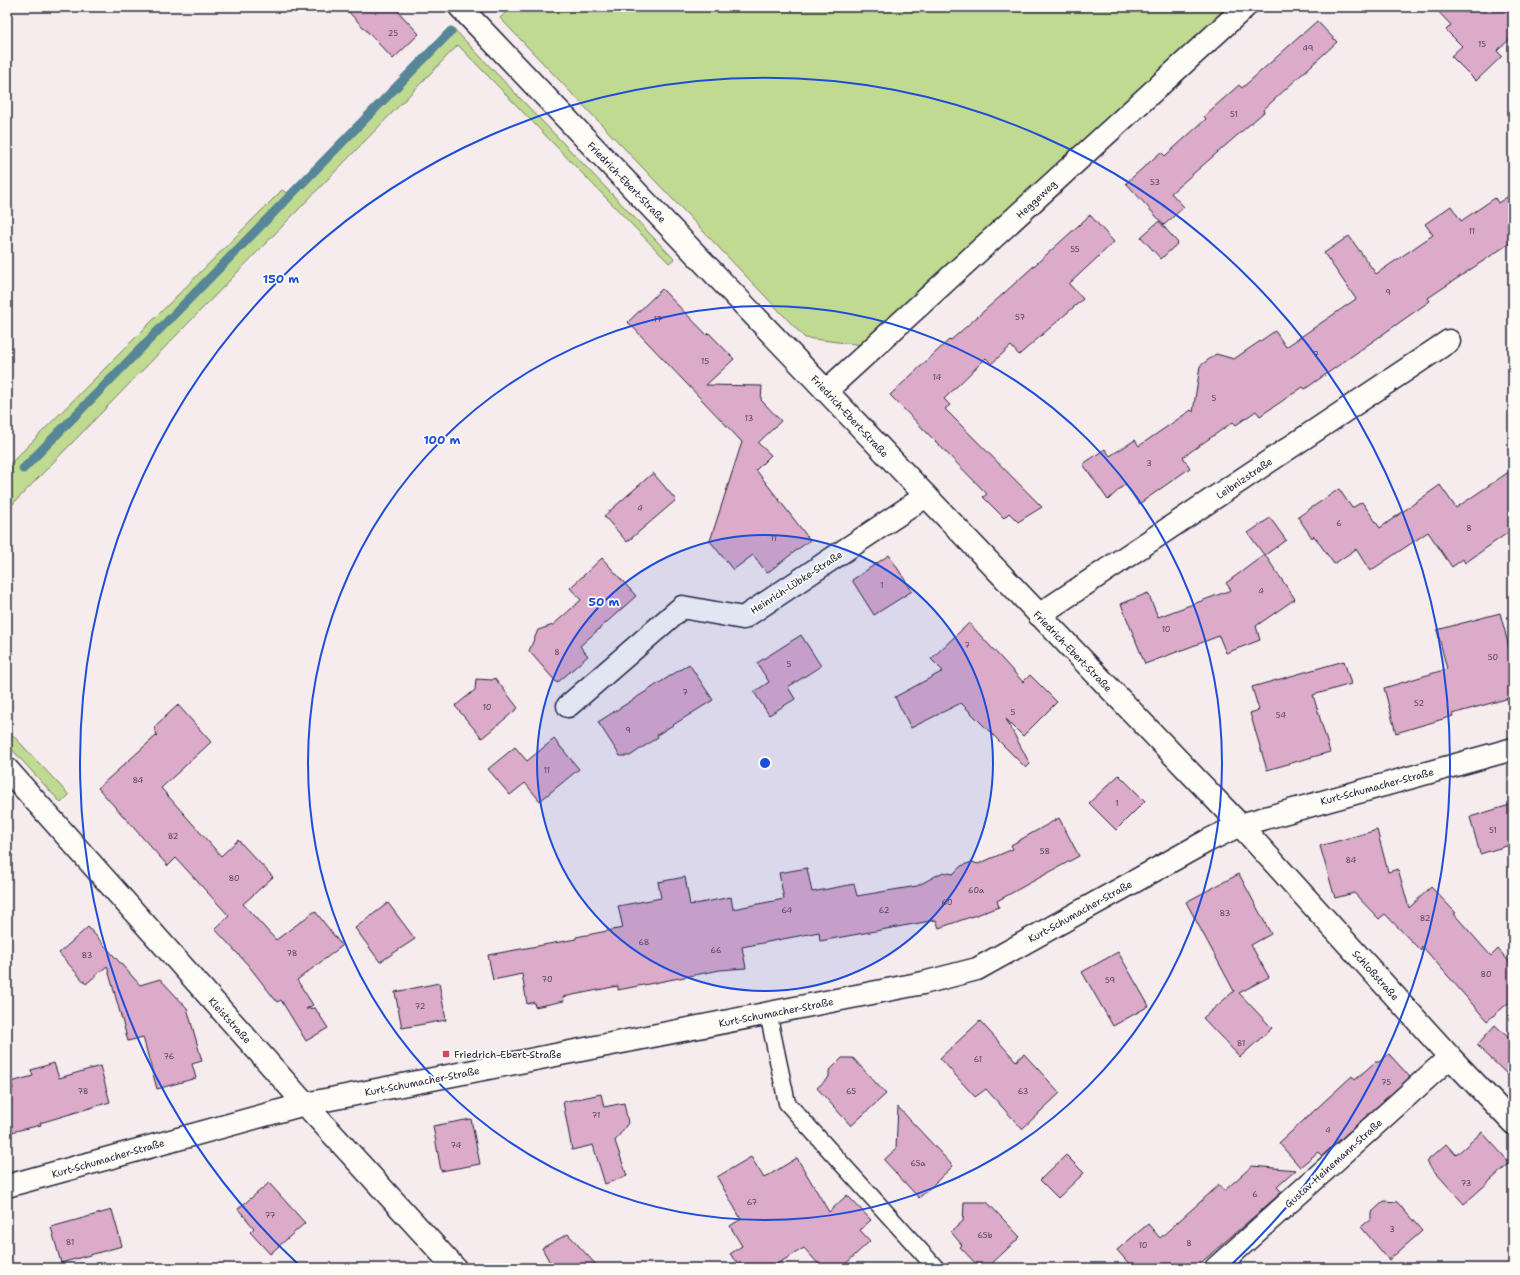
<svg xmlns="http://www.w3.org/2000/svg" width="1520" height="1275" font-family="'Shantell Sans',sans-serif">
<rect width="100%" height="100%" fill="#f6ecee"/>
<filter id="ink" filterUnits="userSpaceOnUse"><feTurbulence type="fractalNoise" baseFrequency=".025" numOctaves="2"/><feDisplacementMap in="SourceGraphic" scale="8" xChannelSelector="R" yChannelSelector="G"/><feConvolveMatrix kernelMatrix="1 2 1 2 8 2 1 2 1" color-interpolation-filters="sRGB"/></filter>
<g filter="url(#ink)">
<g fill="#c1da91" stroke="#727e66">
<polygon points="496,7 1234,7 863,345 805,338 500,18 508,10"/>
<polygon points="453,28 674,259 669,263 458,45 7,510 7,467 282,190 288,194"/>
<polygon points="7,729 69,795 61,803 7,744"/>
</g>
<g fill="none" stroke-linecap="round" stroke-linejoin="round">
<polyline stroke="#568697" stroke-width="9" points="23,469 451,31"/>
</g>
<g fill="#dcabc9" stroke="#22223b">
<polygon points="344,7 394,7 419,34 393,59"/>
<polygon points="1434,7 1513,7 1513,36 1497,51 1502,56 1476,81 1451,56 1462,46 1446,30 1451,25"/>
<polygon points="1317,21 1337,42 1263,110 1264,112 1171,193 1184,207 1164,225 1126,183 1161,152 1165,156 1206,119 1204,116 1239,85 1242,88"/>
<polygon points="1513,193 1513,241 1428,298 1430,301 1305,389 1303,387 1260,416 1256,411 1236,425 1233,422 1183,457 1190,468 1139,504 1125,484 1108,500 1083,464 1105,449 1110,456 1135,440 1139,446 1191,410 1193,412 1200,366 1216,354 1234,359 1275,331 1286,347 1356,299 1324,253 1349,236 1376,274 1433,235 1425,224 1451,206 1461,221 1495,198 1498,203"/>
<polygon points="1090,215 1114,242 1069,284 1083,299 1019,355 1011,346 991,364 986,358 944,399 950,405 945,409 1042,507 1018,522 1009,513 1004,518 983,497 987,494 890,395 950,339 951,340 1002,295"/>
<polygon points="1159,221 1178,243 1161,259 1141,237"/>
<polygon points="662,289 707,335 709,333 734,359 706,385 762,386 761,400 781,421 758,443 771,455 756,470 810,540 767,573 753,555 733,570 710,541 742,442 628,322"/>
<polygon points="1513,469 1513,529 1465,563 1463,559 1452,567 1428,532 1370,571 1356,549 1334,564 1314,536 1312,538 1298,517 1339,489 1352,508 1362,502 1380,528 1440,485 1456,508"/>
<polygon points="653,473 676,500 627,542 604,516"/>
<polygon points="1270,518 1286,540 1265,555 1295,599 1256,626 1260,640 1226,653 1219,636 1145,664 1121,604 1148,593 1158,617 1231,590 1226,583 1264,555 1248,533"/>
<polygon points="889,555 912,591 874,615 852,580"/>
<polygon points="602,558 636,596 580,646 588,656 557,683 529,651 538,630 553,625 581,600 570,588"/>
<polygon points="1500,613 1513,662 1513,697 1452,714 1453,716 1396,733 1384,688 1447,669 1437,630"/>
<polygon points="969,623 1023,682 1030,675 1057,702 1023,736 1006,719 1030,764 1026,768 961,703 911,728 895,697 943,671 931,659"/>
<polygon points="801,635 821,666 788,687 795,699 769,715 754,692 769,682 757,663"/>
<polygon points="1344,661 1351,684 1313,695 1330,752 1267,770 1250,713 1259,710 1252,687"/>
<polygon points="689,664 713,700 657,735 658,737 630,756 620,756 598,722"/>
<polygon points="495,678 518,708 482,738 455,706 475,690 476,679 492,680"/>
<polygon points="178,705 211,742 161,788 221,856 238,840 273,877 243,904 276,940 315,911 342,946 297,980 313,1005 306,1009 315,1008 328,1028 306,1041 281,1000 277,1002 248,965 215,929 229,916 176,858 168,866 98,788 157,735 154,727"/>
<polygon points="554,739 579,769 540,801 525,783 510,795 488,769 515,747 527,761"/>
<polygon points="1119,775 1145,801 1116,830 1089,803"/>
<polygon points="1513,804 1513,844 1480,854 1470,817"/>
<polygon points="1059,818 1079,856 997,901 999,907 939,928 936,920 820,941 819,932 742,947 746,968 720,970 618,990 618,986 563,997 564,1001 535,1007 534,1002 527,1004 522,974 493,980 488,955 576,939 576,937 623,928 618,906 661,898 658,882 685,877 690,905 731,897 733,909 784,899 779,873 807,868 812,892 854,884 857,896 917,886 943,872 953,874 961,866 972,862 978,864 1013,849 1011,845"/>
<polygon points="1377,830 1388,872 1398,869 1409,908 1431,887 1456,913 1454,914 1491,956 1498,949 1513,966 1513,999 1487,1021 1422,946 1421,951 1385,914 1379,919 1354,893 1335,898 1320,846"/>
<polygon points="1239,874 1271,934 1251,945 1269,977 1239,993 1272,1028 1240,1057 1203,1018 1234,991 1186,902"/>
<polygon points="388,903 415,939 380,962 355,928"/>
<polygon points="88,927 140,985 160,979 187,1008 202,1061 192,1064 196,1078 157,1089 143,1037 128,1041 107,966 86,984 59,953"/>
<polygon points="1118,952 1149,1006 1113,1026 1082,972"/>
<polygon points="439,983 446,1020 402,1028 395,992"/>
<polygon points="980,1021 1016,1061 1024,1054 1060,1093 1022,1129 986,1089 975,1097 940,1058"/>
<polygon points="1495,1025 1513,1042 1513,1080 1477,1045"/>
<polygon points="1389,1054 1410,1077 1322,1156 1318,1152 1300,1167 1279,1143 1352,1076 1355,1080 1375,1062 1379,1062"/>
<polygon points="842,1058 853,1058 886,1094 851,1126 817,1088 829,1077 829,1071"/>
<polygon points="54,1063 59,1078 100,1066 110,1102 40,1123 41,1125 7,1133 7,1091 13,1089 11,1082 33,1076 31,1070"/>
<polygon points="601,1094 604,1107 624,1103 628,1123 615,1141 627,1176 605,1184 593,1145 572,1150 563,1102"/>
<polygon points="898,1107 953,1166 919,1198 884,1160 896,1149"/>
<polygon points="471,1119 480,1164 441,1171 433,1126"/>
<polygon points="1482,1132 1510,1163 1464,1204 1426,1162 1446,1144 1456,1155"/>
<polygon points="1066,1155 1084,1173 1058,1198 1040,1180"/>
<polygon points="751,1157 764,1178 797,1158 829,1212 847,1195 871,1220 860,1230 870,1241 841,1268 822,1268 804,1248 770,1268 743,1268 730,1254 742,1246 730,1226 741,1219 717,1177"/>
<polygon points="1252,1166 1296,1170 1277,1187 1282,1192 1195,1268 1133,1268 1117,1250 1148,1224 1160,1238 1219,1185 1224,1191"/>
<polygon points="269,1183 305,1223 270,1254 250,1232 254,1228 238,1209"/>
<polygon points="1384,1201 1397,1202 1422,1231 1389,1260 1361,1227 1371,1219 1371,1213"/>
<polygon points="964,1202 987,1202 1020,1237 987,1268 980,1268 960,1247 962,1245 951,1232 963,1221"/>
<polygon points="112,1210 122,1246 61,1263 51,1227"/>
<polygon points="568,1234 599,1268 553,1268 542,1248"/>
</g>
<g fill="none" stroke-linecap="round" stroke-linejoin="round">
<g stroke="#22223b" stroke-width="19">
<polyline id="lane" points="768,1013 787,1103 936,1268"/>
</g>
<g stroke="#22223b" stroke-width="25">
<g id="street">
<polyline points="460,7 1240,825 1450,1057 1513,1123"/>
<polyline points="826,391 1245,7"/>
<polyline points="1039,615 1449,341"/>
<polyline points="568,706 682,607 743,618 926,496"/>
<polyline points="7,769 305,1104 455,1268"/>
<polyline points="1216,1268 1450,1057"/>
</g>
</g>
<g stroke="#22223b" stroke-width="25">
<polyline id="secondary" points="7,1186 305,1104 923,983 977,969 1207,841 1240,825 1513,749"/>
</g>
<use href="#lane" stroke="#fdfcf7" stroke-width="16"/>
<use href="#street" stroke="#fdfcf7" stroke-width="22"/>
<use href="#secondary" stroke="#fdfcf7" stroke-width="22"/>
</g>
</g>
<circle cx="765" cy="763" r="228" fill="#1d4ed8" fill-opacity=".12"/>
<g fill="none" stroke="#1d4ed8" stroke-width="2">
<circle cx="765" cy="763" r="228"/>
<circle cx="765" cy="763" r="457"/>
<path d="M298 1264A685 685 0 1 1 1232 1264"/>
</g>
<rect fill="#d1495b" stroke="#fdfcf7" stroke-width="1.5" x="442" y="1050" width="8" height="8" rx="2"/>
<g text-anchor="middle" stroke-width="3.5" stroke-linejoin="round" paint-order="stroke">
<g font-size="8" fill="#50445e">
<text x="393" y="36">25</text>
<text x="1482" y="47">15</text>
<text x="1308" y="51">49</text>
<text x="1234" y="117">51</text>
<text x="1155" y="185">53</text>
<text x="1472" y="234">11</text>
<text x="1075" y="252">55</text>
<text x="1388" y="295">9</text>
<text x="1020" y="320">57</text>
<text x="658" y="322">17</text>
<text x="1316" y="357">7</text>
<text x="705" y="364">15</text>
<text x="937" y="380">14</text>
<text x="1214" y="401">5</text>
<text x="749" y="421">13</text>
<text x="1149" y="466">3</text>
<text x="640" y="511">4</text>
<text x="1339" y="526">6</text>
<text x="1469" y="531">8</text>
<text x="774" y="541">11</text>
<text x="882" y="588">1</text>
<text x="1261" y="594">4</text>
<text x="1166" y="632">10</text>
<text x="967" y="648">7</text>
<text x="557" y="655">8</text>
<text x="1493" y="660">50</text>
<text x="789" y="667">5</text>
<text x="685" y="695">7</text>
<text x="1419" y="706">52</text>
<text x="487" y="710">10</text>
<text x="1013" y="715">5</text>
<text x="1281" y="718">54</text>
<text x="628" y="733">9</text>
<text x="547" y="773">11</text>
<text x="138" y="783">84</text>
<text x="1117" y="806">1</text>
<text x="1493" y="833">51</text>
<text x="173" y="839">82</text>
<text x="1045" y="854">58</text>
<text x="1351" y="863">84</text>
<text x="234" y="881">80</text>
<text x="976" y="893">60a</text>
<text x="947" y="905">60</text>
<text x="787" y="913">64</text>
<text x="884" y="913">62</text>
<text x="1225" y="916">83</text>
<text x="1425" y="921">82</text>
<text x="644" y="945">68</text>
<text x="716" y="953">66</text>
<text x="292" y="956">78</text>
<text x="87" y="958">83</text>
<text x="1486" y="977">80</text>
<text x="547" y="982">70</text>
<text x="1110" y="983">59</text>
<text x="420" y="1009">72</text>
<text x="1241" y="1046">81</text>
<text x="169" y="1059">76</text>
<text x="978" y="1062">61</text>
<text x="1386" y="1085">75</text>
<text x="83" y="1094">78</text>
<text x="851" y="1094">65</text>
<text x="1023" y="1094">63</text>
<text x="596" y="1118">71</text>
<text x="1328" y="1133">4</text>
<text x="456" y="1148">74</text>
<text x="918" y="1166">65a</text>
<text x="1466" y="1186">73</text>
<text x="1255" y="1197">6</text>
<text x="752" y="1205">67</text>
<text x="270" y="1218">77</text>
<text x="1392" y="1232">3</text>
<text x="985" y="1238">65b</text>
<text x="70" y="1245">81</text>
<text x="1189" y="1246">8</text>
<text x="1143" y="1248">10</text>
</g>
<g font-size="10" fill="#22223b" stroke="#fdfcf7">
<text transform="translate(627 182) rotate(46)" y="4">Friedrich-Ebert-Straße</text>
<text transform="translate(1036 199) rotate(-43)" y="4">Heggeweg</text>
<text transform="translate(850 416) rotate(47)" y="4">Friedrich-Ebert-Straße</text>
<text transform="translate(1244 478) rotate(-34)" y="4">Leibnizstraße</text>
<text transform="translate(796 582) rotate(-33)" y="4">Heinrich-Lübke-Straße</text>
<text transform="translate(1073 651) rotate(46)" y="4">Friedrich-Ebert-Straße</text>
<text transform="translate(1377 786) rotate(-15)" y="4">Kurt-Schumacher-Straße</text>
<text transform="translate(1080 911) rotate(-29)" y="4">Kurt-Schumacher-Straße</text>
<text transform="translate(1376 975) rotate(48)" y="4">Schloßstraße</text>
<text transform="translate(776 1012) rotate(-11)" y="4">Kurt-Schumacher-Straße</text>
<text transform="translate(230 1020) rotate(48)" y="4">Kleiststraße</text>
<text transform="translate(422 1081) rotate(-11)" y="4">Kurt-Schumacher-Straße</text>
<text transform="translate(108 1158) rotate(-16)" y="4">Kurt-Schumacher-Straße</text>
<text transform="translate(1333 1163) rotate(-42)" y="4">Gustav-Heinemann-Straße</text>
</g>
<g font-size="10" fill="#22223b" stroke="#fdfcf7" text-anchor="start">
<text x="454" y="1058">Friedrich-Ebert-Straße</text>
</g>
</g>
<circle cx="765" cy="763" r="6" fill="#1d4ed8" stroke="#fdfcf7" stroke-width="2"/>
<g font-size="12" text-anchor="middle" font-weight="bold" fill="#1d4ed8" stroke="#fdfcf7" stroke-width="3.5" stroke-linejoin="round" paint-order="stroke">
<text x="281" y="283">150 m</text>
<text x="442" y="444">100 m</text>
<text x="604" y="606">50 m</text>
</g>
<rect width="1520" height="1275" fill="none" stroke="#fdfcf7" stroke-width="24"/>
<rect x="12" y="12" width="1496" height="1251" fill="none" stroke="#22223b" stroke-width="1.5" filter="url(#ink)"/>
</svg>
